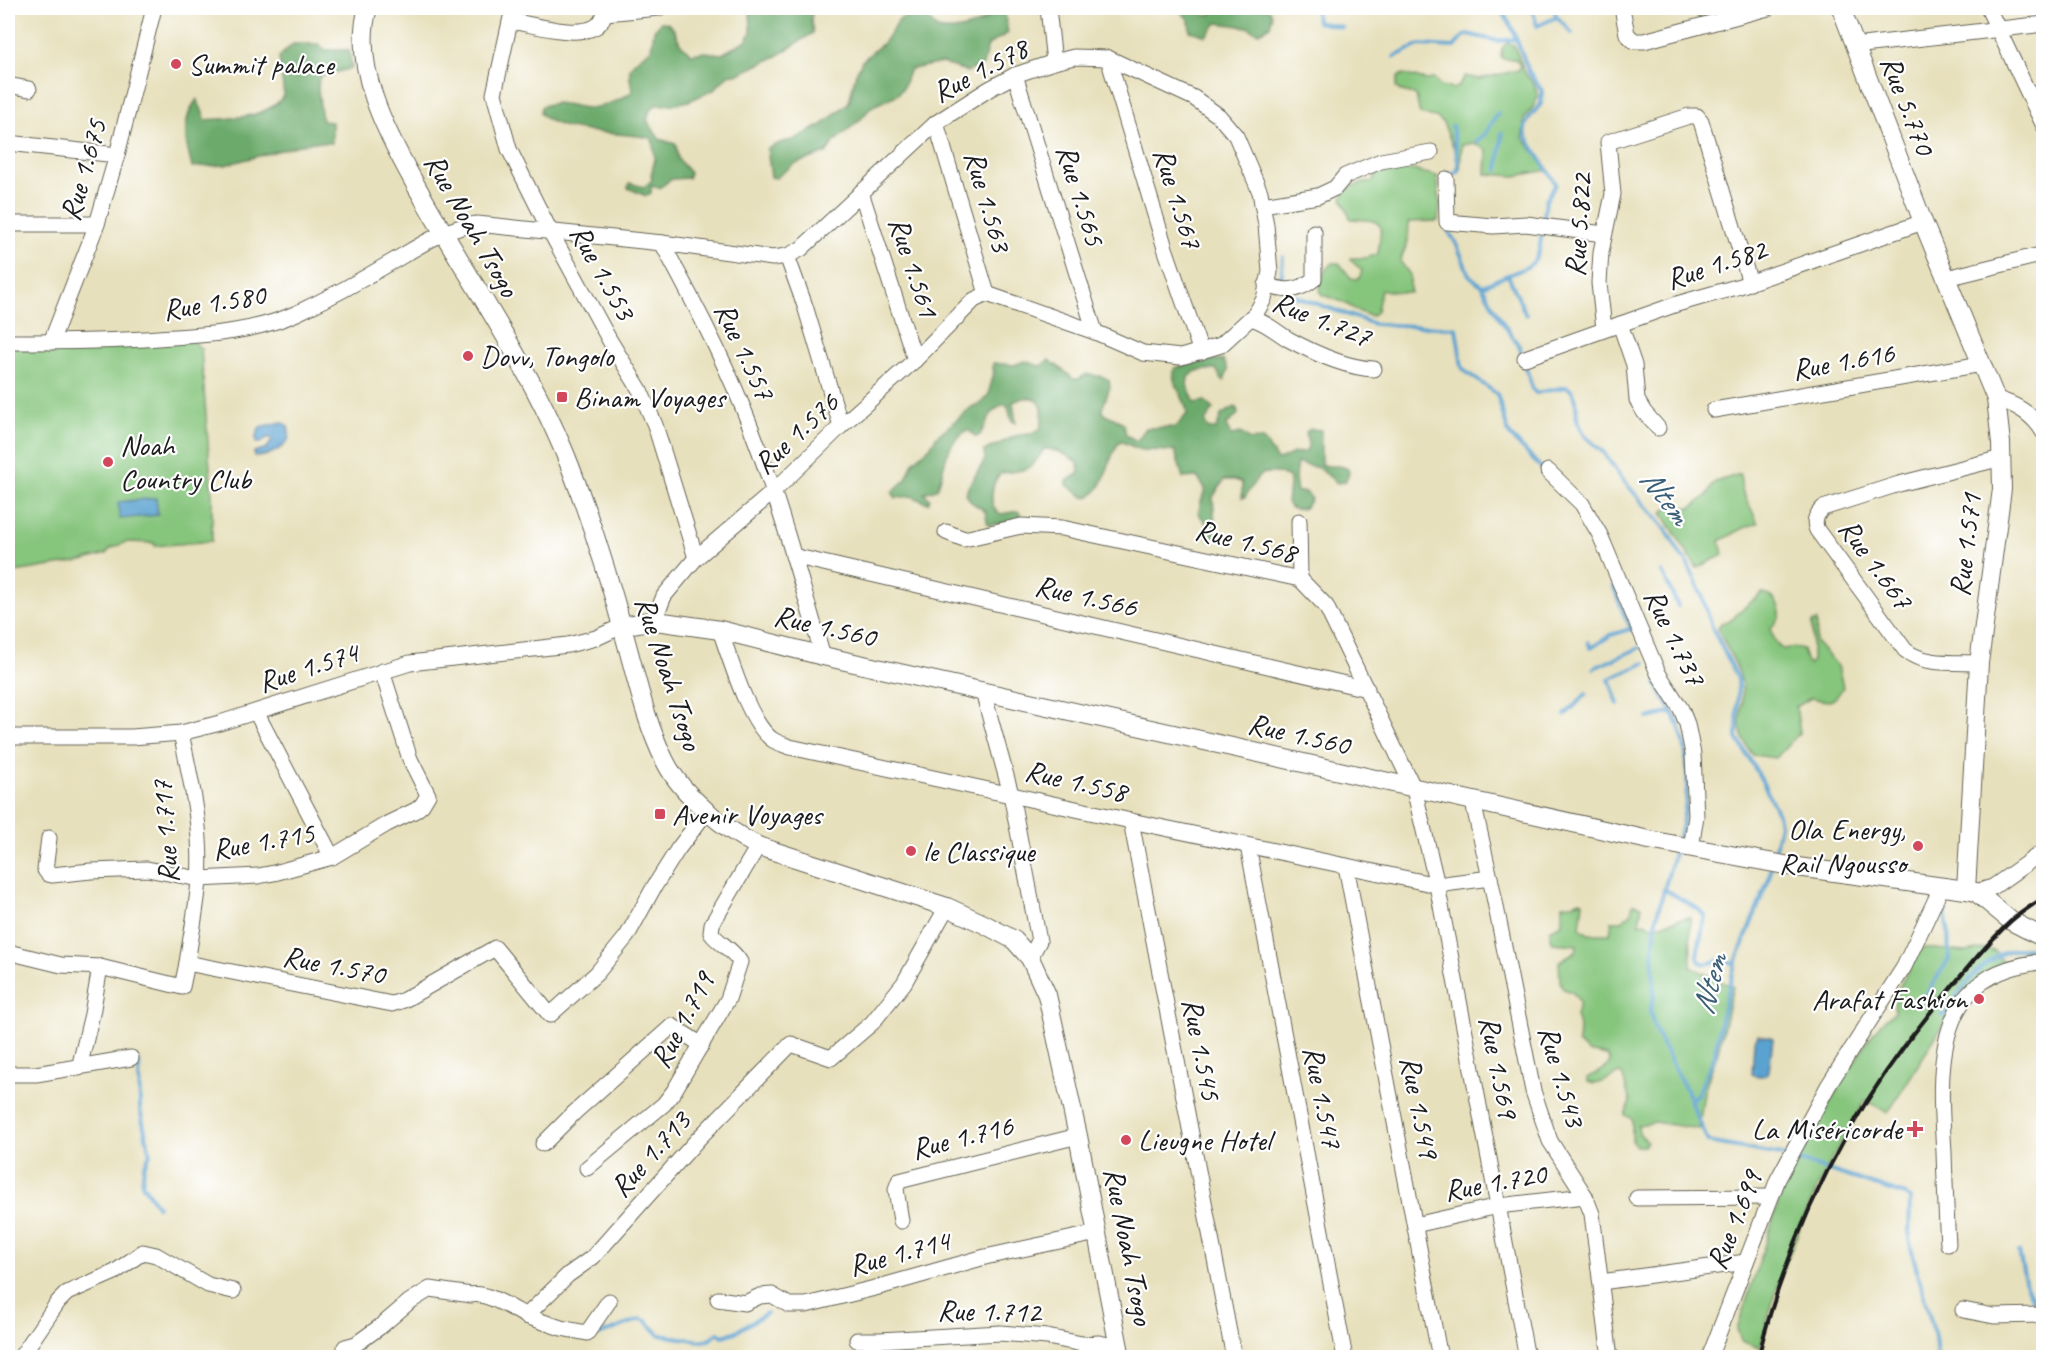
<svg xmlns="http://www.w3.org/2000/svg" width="2051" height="1365" font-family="Caveat,sans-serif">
<rect width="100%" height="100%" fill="#fff"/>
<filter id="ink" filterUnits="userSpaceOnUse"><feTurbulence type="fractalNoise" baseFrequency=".0167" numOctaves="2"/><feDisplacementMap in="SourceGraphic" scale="12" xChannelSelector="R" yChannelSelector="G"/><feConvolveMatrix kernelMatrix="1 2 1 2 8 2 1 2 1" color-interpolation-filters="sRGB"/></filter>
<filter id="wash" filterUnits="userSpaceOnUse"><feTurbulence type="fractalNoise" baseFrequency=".008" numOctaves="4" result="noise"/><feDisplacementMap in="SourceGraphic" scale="24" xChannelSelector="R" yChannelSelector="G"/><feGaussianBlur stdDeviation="1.35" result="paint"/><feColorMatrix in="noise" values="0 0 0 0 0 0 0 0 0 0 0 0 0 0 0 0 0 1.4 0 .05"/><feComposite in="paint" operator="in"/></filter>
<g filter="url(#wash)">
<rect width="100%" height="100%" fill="#e7e0bc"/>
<g fill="#85c57c" stroke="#50704c" stroke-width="1.5">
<polygon points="1507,43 1514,45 1525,73 1534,84 1538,96 1534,106 1524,119 1523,138 1549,170 1515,176 1486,174 1487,150 1474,143 1462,145 1460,170 1458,170 1456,153 1443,123 1436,117 1420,114 1416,96 1399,90 1396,87 1398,77 1403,74 1426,80 1434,79 1441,86 1453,89 1459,86 1465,76 1479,79 1519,70 1520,65 1515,59 1503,59 1501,57 1502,48"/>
<path d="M1385 168 1413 170 1437 176 1440 202 1438 221 1409 222 1408 241 1400 261 1410 275V293L1381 290 1377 311 1372 316C1359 314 1352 306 1340 301 1334 298 1328 298 1321 294 1318 284 1324 269 1332 263H1339L1351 278 1357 279 1360 277 1362 270 1350 260V258H1366L1378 254 1381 228C1375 216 1360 222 1350 218L1342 198C1348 184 1358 184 1372 182L1378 171Z"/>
<polygon points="190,337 201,349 212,495 212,541 155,546 154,543 126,542 110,549 106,554 82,561 8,573 8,343"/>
<polygon points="1740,474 1742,490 1758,523 1742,529 1720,541 1723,555 1697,568 1662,513 1672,505 1691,508 1706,496 1715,482"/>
<path d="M1761 593C1772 593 1781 605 1780 617L1770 629C1785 663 1780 642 1803 649L1806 660 1809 665 1812 660V623L1817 621 1816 642 1838 666 1843 687C1833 706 1828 701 1811 698L1796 707 1800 732 1776 758 1753 755C1728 722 1748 711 1741 679 1737 662 1724 645 1718 628L1721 623 1733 619C1739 609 1752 603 1761 593Z"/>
<path d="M1580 901 1583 902 1580 927 1588 934H1610L1612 921H1622L1631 913 1633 904 1642 906 1639 924 1645 923 1652 926 1690 917 1691 967 1733 987 1718 1051 1704 1092 1699 1129 1654 1122 1638 1125 1639 1133 1647 1141 1644 1146H1637L1632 1141V1119L1625 1115 1630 1102 1623 1077 1620 1073C1609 1077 1599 1088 1588 1082L1587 1078 1606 1068 1610 1061 1607 1056 1588 1052 1578 1043 1579 1027 1576 1015 1580 1002 1572 992 1563 989 1560 981 1559 962 1576 951 1577 945 1552 943 1550 930 1562 924V905L1573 904Z"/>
<path d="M1925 948 1966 952 1984 949 1995 951 2003 962 1983 975 1960 998 1888 1113 1866 1100C1818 1176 1782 1261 1760 1348L1741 1341 1737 1329 1784 1186 1839 1087 1870 1037 1886 1018 1894 1013 1895 995 1919 950Z"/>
</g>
<g fill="#6caa6c" stroke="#446344" stroke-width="1.5">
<path d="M750 8H813L811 19 813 33 777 56 741 73 728 75 714 90 689 101 675 104 656 105 650 110 647 120 659 139 676 144 678 159 690 173 688 178 672 179 659 188 651 186V193L646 196 628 188 629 183 644 187 652 180 651 175 655 159 652 138C625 132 557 135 540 113L541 107C559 98 572 108 589 108 600 108 628 98 633 90 624 64 633 63 651 49L654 30 661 22C674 22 675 33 680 43 683 47 687 50 691 54L705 52 722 54 747 40 751 32Z"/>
<path d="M996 8H1004L1008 33 988 45 983 65 967 72 942 63 912 69 909 71 903 88 897 95 871 107 862 118 834 142 826 153 794 164 776 178 771 177 767 149 782 142 793 140 822 125 849 102 856 73 862 61 884 42 900 19 913 13 923 12 937 29C956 33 985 26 996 8Z"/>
<path d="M1177 8H1190L1207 16 1211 14V8H1267C1274 13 1272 18 1270 26L1258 33 1247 27 1217 23 1206 36 1190 31 1189 20Z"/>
<path d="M293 44H318L325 50H349L352 68 319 77 318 89 322 121 332 122V143L311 142 225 165 192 167C185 142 180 122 197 99L206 120C231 118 268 119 284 95L279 57Z"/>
<path d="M1049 360C1057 366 1066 371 1073 379H1079L1087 374C1095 377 1101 374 1109 380L1110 387 1102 409 1103 413 1122 422 1124 425 1126 435 1137 441 1146 428 1176 427 1187 414C1187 397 1168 383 1175 368L1209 360H1223L1228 370 1224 381 1221 379 1216 369 1196 371 1188 378 1187 385 1195 403 1205 401 1214 409 1205 421 1206 426 1209 429H1216L1221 415 1235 407 1237 408 1238 414 1226 426 1231 435 1241 433 1250 440 1261 439 1267 444 1276 459 1279 460 1294 453 1306 452 1308 446 1306 432 1311 429 1321 430V464C1330 469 1339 463 1348 469L1349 473 1345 482 1337 483 1319 468 1297 463 1295 478 1297 492H1306L1311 499 1306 507C1298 511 1290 511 1287 502L1290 478C1285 474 1282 474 1276 473 1254 471 1256 483 1245 497L1242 498V483L1235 480H1224L1213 497 1216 541 1211 542 1207 537 1206 523 1198 513 1205 488 1197 477 1183 478 1175 451 1141 450 1120 441C1106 458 1108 492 1085 498L1067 485V481L1079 473 1078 462C1067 456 1056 448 1044 449 1031 472 1026 470 1001 473 991 482 987 508 1001 514L1018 511 1021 516 1014 522 988 525 985 511 971 502 966 494 968 487 985 460 984 451 1015 436 1033 433 1040 429C1047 405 1038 390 1013 402L1016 423 1011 420 1008 406 1004 404 993 411 980 435 976 437 968 430C944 442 946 467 937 489L924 493 930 499 928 503 911 496 896 498 892 492 906 479 913 462 930 447 937 436 973 406 980 404 989 394C989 387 992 383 993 376 995 371 992 369 993 363L1014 365 1025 361 1040 366Z"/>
</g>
<g fill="#5aa2d0" stroke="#3b5f76" stroke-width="1.5">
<path d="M282 422 288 426C289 430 290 436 288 440 284 449 263 459 254 456V452L267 448 272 440 271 438H267L261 443H256V436L260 427Z"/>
<polygon points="156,498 158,515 120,519 118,502"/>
<path d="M1758 1035 1771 1037 1773 1039 1769 1071C1765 1077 1759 1077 1752 1074L1754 1042Z"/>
</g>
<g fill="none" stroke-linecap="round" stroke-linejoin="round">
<g stroke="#5aa2d0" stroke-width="4">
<polyline points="1315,8 1317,22 1342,27"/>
<polyline points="1500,8 1512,28 1529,72 1542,91 1541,104 1529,118 1525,127 1526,136 1556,184 1546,200 1543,224"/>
<polyline points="1532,8 1537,26 1557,17"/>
<polyline points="1553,8 1557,17 1572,33"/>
<polyline points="1463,37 1467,34 1498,41 1516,39"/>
<polyline points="1394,57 1419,45 1454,47 1462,38"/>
<polyline points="1476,142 1486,133 1498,113"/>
<polyline points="1498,170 1502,133"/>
<polyline points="1448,174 1458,172 1458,162 1452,126"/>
<polyline points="1446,227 1457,245 1469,275 1482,286"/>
<path d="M1542 231C1538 263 1537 264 1508 275 1499 278 1491 283 1482 286L1501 320 1519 346 1533 390 1536 393 1566 387 1571 390 1576 400 1577 420 1585 436 1603 452 1623 480 1665 528 1682 557 1686 560 1702 596 1712 627 1738 679 1737 738 1761 779 1778 814 1780 825 1773 857"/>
<polyline points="1508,275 1526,315"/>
<polyline points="1281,286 1283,257"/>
<polyline points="1292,295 1374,324 1456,328 1462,367 1465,371 1497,394 1509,434 1545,472"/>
<polyline points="1662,572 1678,606"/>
<polyline points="1613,585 1624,614 1632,630"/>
<polyline points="1588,642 1591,648 1611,635 1630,629"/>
<polyline points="1594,668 1639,648"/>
<path d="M1656 683C1664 699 1674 713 1680 729 1692 762 1688 807 1678 840"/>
<polyline points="1618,704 1609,679 1645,663"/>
<polyline points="1565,715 1586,694"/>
<polyline points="1648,718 1673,712"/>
<polyline points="1675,850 1656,919 1653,954 1654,996 1650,1011 1656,1032 1686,1090 1708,1142 1787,1156"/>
<polyline points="1664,889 1698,909 1705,916 1697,955 1700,962 1706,964 1723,959 1735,964"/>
<polyline points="1926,999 1925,996 1949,959 1948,930 1942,900"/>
<path d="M1941 1015H1944C1962 987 1987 950 2025 948 2031 948 2038 950 2044 951"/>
<polyline points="139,1062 140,1109 150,1154 144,1166 142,1184 158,1207"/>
<polyline points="1690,1101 1698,1093 1714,1058 1721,1020 1735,964 1769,879 1771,868"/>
<polyline points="1794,1159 1906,1195 1910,1198 1909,1240 1935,1337 1937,1358"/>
<polyline points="2019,1252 2026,1286 2034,1301 2035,1311"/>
<polyline points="588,1337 594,1337 641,1319 646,1321 660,1335 702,1341 709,1340 718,1333 723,1336 735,1332 767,1313"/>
</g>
</g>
</g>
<g filter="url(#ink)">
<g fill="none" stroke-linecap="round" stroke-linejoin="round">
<g stroke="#636154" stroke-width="17">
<g id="minor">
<polyline points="513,8 494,94 509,149 550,231 610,341 640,390 655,425 696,558"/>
<polyline points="1048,8 1054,62"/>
<polyline points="1622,8 1627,34 1634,41 1644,41 1768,8"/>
<polyline points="1988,8 2044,126"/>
<polyline points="605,13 659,8"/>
<path d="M511 21C531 24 576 38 595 27 601 24 605 15 606 8"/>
<polyline points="1854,46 2044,24"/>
<polyline points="1108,58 1165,248 1201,352"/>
<polyline points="1015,75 1095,332"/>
<polyline points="8,85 29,89"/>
<polyline points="936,123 987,294"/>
<polyline points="8,143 117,155"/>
<polyline points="1446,179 1447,222 1493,226 1526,224 1604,234"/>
<polyline points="861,192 915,360"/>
<polyline points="1262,205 1318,196 1335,188 1345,176 1381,161 1431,152"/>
<polyline points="8,224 97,224"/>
<path d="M662 243C691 297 720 351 743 408 776 488 798 573 823 656"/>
<polyline points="787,256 805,306 841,426"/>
<polyline points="1947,278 2044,254"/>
<path d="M1266 285C1285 292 1298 292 1314 279V232"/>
<path d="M1251 318C1266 322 1275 331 1288 339 1312 352 1347 368 1374 369"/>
<polyline points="1620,324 1634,365 1637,400 1644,412 1658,428"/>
<polyline points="1604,329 1599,283 1601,252 1613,194 1608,142 1689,116 1697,116 1701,121 1750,283"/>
<path d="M8 342C58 342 108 342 158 338 206 335 253 333 297 313 329 298 360 281 390 263 418 247 444 228 477 224L662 243 773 258 787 256 801 249 936 123 989 89 1015 75 1054 62 1074 57 1108 58 1194 98 1219 116 1236 136 1260 192 1266 225 1270 272 1264 299 1256 313 1221 345 1181 357 1143 353 1095 332 987 294"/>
<polyline points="51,342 97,224 117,155 154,8"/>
<polyline points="1525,358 1677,304 1740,286 1923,222"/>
<path d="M1996 399C2016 404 2033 414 2044 433"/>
<polyline points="1714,410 1982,364"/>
<polyline points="1548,471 1582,504 1600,535 1658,673 1681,709 1687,724 1693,754 1696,816 1691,848"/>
<polyline points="1299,521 1300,579"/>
<polyline points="946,532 964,539 1021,526 1062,528 1300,579 1326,606 1414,789 1437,885 1527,1358"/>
<polyline points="793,556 1367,689"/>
<polyline points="654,621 664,596 696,558 773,492 841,426 915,360 974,300 987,294"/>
<path d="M720 630C730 658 749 724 773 740 778 743 785 745 790 747L1131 821 1437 885 1490 878"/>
<path d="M1979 663C1955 662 1924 666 1905 650L1817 530C1813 521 1816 515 1823 508L1899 484 2002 458"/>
<polyline points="983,692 1011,794 1039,941 1030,958"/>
<polyline points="256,712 332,857"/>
<path d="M181 733C191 781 203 830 199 880 197 907 191 935 187 963"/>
<polyline points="8,737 132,737 181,733 220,723 410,663 568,645 596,638 622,626"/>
<polyline points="1473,802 1492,887 1533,1091 1550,1141 1585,1196 1592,1214 1610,1358"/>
<polyline points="1131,821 1234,1358"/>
<polyline points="49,838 45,870 48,874 52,875 91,871 147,869 199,879 258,876 274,873 332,857 387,824 416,810 422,805 428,795 410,759 382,671"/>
<polyline points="1248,846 1345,1358"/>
<polyline points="1346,866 1440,1358"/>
<polyline points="1976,892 1993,887 2044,851"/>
<polyline points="8,952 61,965 100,967 182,987 187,963 392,1004 404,1000 495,948 550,1015 597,973 627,936 654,887 678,849 707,811"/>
<polyline points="79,1068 92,1014 100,967"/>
<polyline points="8,1074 36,1074 131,1058"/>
<polyline points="543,1144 575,1112 672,1026 702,1045"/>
<path d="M587 1168 664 1104 674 1091 728 999 740 962C733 949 719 944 711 933L712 924 758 846"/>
<polyline points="1637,1198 1770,1197"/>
<polyline points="901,1221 896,1189 899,1181 1078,1136"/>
<polyline points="1415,1225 1498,1206 1585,1196"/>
<path d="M1948 1244C1946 1213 1945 1183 1944 1152 1941 1102 1933 1023 1976 987 1995 970 2019 965 2044 961"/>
<polyline points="1601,1282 1746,1262"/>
<polyline points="718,1299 745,1303 760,1296 772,1295 789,1305 806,1305 879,1287 985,1257 1097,1233"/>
<polyline points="1963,1310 1994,1316 2044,1315"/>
<polyline points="526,1316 561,1328 587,1333 609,1301"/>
<polyline points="857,1340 880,1340 1000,1333 1047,1337 1082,1344 1099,1343 1120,1347"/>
<path d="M345 1347 356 1344 381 1326 409 1302 430 1289 471 1295C486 1291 513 1309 526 1316L568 1275 593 1257 699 1138 791 1044 831 1058 872 1023 904 983 947 907"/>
<polyline points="20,1358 58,1302 67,1293 115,1272 143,1252 156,1255 208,1285 233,1291"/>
<polyline points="1709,1358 1778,1179 1828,1086 1904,967 1942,886"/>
</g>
</g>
<g stroke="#636154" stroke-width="20">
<g id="major">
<path d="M368 8C351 65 386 132 414 182 466 276 531 366 570 466 591 521 609 577 624 634 636 676 645 721 665 761 681 794 725 830 758 846L947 907 984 924 1014 940 1030 958 1047 995 1078 1136 1121 1358"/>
<polyline points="1841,8 1923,222 1996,399 2001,443 2002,489 1979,663 1966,890"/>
<polyline points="622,626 650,621 663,622 720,630 823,656 1649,840 1790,866 1966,890 1976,892 2011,921 2044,938"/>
</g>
</g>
<use href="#minor" stroke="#fff" stroke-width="15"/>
<use href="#major" stroke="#fff" stroke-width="18"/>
<path stroke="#1c1c1c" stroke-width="4" d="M1758 1358C1792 1222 1853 1103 1944 996 1965 971 1986 944 2011 921 2021 912 2033 905 2044 897"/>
</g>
</g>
<g fill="#d1495b" stroke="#fff" stroke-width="2">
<circle cx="176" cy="64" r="6"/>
<circle cx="468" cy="356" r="6"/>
<rect x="556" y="391" width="12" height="12" rx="3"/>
<circle cx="108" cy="462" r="6"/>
<rect x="654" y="808" width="12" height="12" rx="3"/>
<circle cx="1918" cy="846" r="6"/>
<circle cx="911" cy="851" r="6"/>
<circle cx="1979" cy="999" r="6"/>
<path d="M1912 1120h6v6h6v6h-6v6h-6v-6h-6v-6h6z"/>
<circle cx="1126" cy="1140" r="6"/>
</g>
<g text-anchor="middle" stroke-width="4.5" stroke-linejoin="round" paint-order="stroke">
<g font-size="30" fill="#1c1c1c" stroke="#fff" text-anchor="start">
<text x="188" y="74">Summit palace</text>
<text x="480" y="366">Dovv, Tongolo</text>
<text x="574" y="407">Binam Voyages</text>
<text x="120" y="455">Noah<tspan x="120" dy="34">Country Club</tspan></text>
<text x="672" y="824">Avenir Voyages</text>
<text x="1906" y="839" text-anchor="end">Ola Energy,<tspan x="1906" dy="34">Rail Ngousso</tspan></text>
<text x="923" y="861">le Classique</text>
<text x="1967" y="1009" text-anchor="end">Arafat Fashion</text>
<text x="1902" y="1139" text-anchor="end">La Miséricorde</text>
<text x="1138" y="1150">Lieugne Hotel</text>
</g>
<g font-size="30" fill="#1c1c1c" stroke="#fff">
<text transform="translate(980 70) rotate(-28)" y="10">Rue 1.578</text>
<text transform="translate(1908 105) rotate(69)" y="10">Rue 5.770</text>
<text transform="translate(83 170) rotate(-74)" y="10">Rue 1.675</text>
<text transform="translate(1081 195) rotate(73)" y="10">Rue 1.565</text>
<text transform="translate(1178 198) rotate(73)" y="10">Rue 1.567</text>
<text transform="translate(988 201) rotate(74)" y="10">Rue 1.563</text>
<text transform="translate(472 225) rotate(60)" y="10">Rue Noah Tsogo</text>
<text transform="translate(1578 225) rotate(-86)" y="10">Rue 5.822</text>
<text transform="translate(1716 264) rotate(-18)" y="10">Rue 1.582</text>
<text transform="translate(914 267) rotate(72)" y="10">Rue 1.561</text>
<text transform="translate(603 272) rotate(61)" y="10">Rue 1.553</text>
<text transform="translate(214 302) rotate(-9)" y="10">Rue 1.580</text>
<text transform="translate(1322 319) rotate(22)" y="10">Rue 1.727</text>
<text transform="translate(745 351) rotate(65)" y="10">Rue 1.557</text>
<text transform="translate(1843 361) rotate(-10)" y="10">Rue 1.616</text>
<text transform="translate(796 433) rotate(-43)" y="10">Rue 1.576</text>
<text transform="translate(1246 541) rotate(14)" y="10">Rue 1.568</text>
<text transform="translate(1965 545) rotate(-83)" y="10">Rue 1.571</text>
<text transform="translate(1876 564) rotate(54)" y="10">Rue 1.667</text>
<text transform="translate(1086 596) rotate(13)" y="10">Rue 1.566</text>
<text transform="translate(825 626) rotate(13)" y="10">Rue 1.560</text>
<text transform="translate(1675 637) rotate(64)" y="10">Rue 1.737</text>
<text transform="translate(308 667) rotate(-18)" y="10">Rue 1.574</text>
<text transform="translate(669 673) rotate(72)" y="10">Rue Noah Tsogo</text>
<text transform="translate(1299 734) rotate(13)" y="10">Rue 1.560</text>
<text transform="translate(1076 781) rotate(13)" y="10">Rue 1.558</text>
<text transform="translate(165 832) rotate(-94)" y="10">Rue 1.717</text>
<text transform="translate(263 841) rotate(-10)" y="10">Rue 1.715</text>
<text transform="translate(334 965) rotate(11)" y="10">Rue 1.570</text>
<text transform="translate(682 1020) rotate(-62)" y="10">Rue 1.719</text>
<text transform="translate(1202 1049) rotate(79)" y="10">Rue 1.545</text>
<text transform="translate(1499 1067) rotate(79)" y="10">Rue 1.569</text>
<text transform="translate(1562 1076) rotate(74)" y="10">Rue 1.543</text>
<text transform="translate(1323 1097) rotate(79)" y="10">Rue 1.547</text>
<text transform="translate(1420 1107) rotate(79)" y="10">Rue 1.549</text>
<text transform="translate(962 1137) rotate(-14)" y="10">Rue 1.716</text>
<text transform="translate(650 1154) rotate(-48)" y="10">Rue 1.713</text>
<text transform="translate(1495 1182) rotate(-10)" y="10">Rue 1.720</text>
<text transform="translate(1734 1220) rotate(-68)" y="10">Rue 1.699</text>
<text transform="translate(1129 1246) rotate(79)" y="10">Rue Noah Tsogo</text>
<text transform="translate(899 1253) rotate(-15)" y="10">Rue 1.714</text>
<text transform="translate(989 1311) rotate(1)" y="10">Rue 1.712</text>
</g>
<g font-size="32" font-style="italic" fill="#3b5f76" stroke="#fff">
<text transform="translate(1666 496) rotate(53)" y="11">Ntem</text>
<text transform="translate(1709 984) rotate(-75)" y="11">Ntem</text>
</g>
</g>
<rect width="2051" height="1365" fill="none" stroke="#fff" stroke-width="30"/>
</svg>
